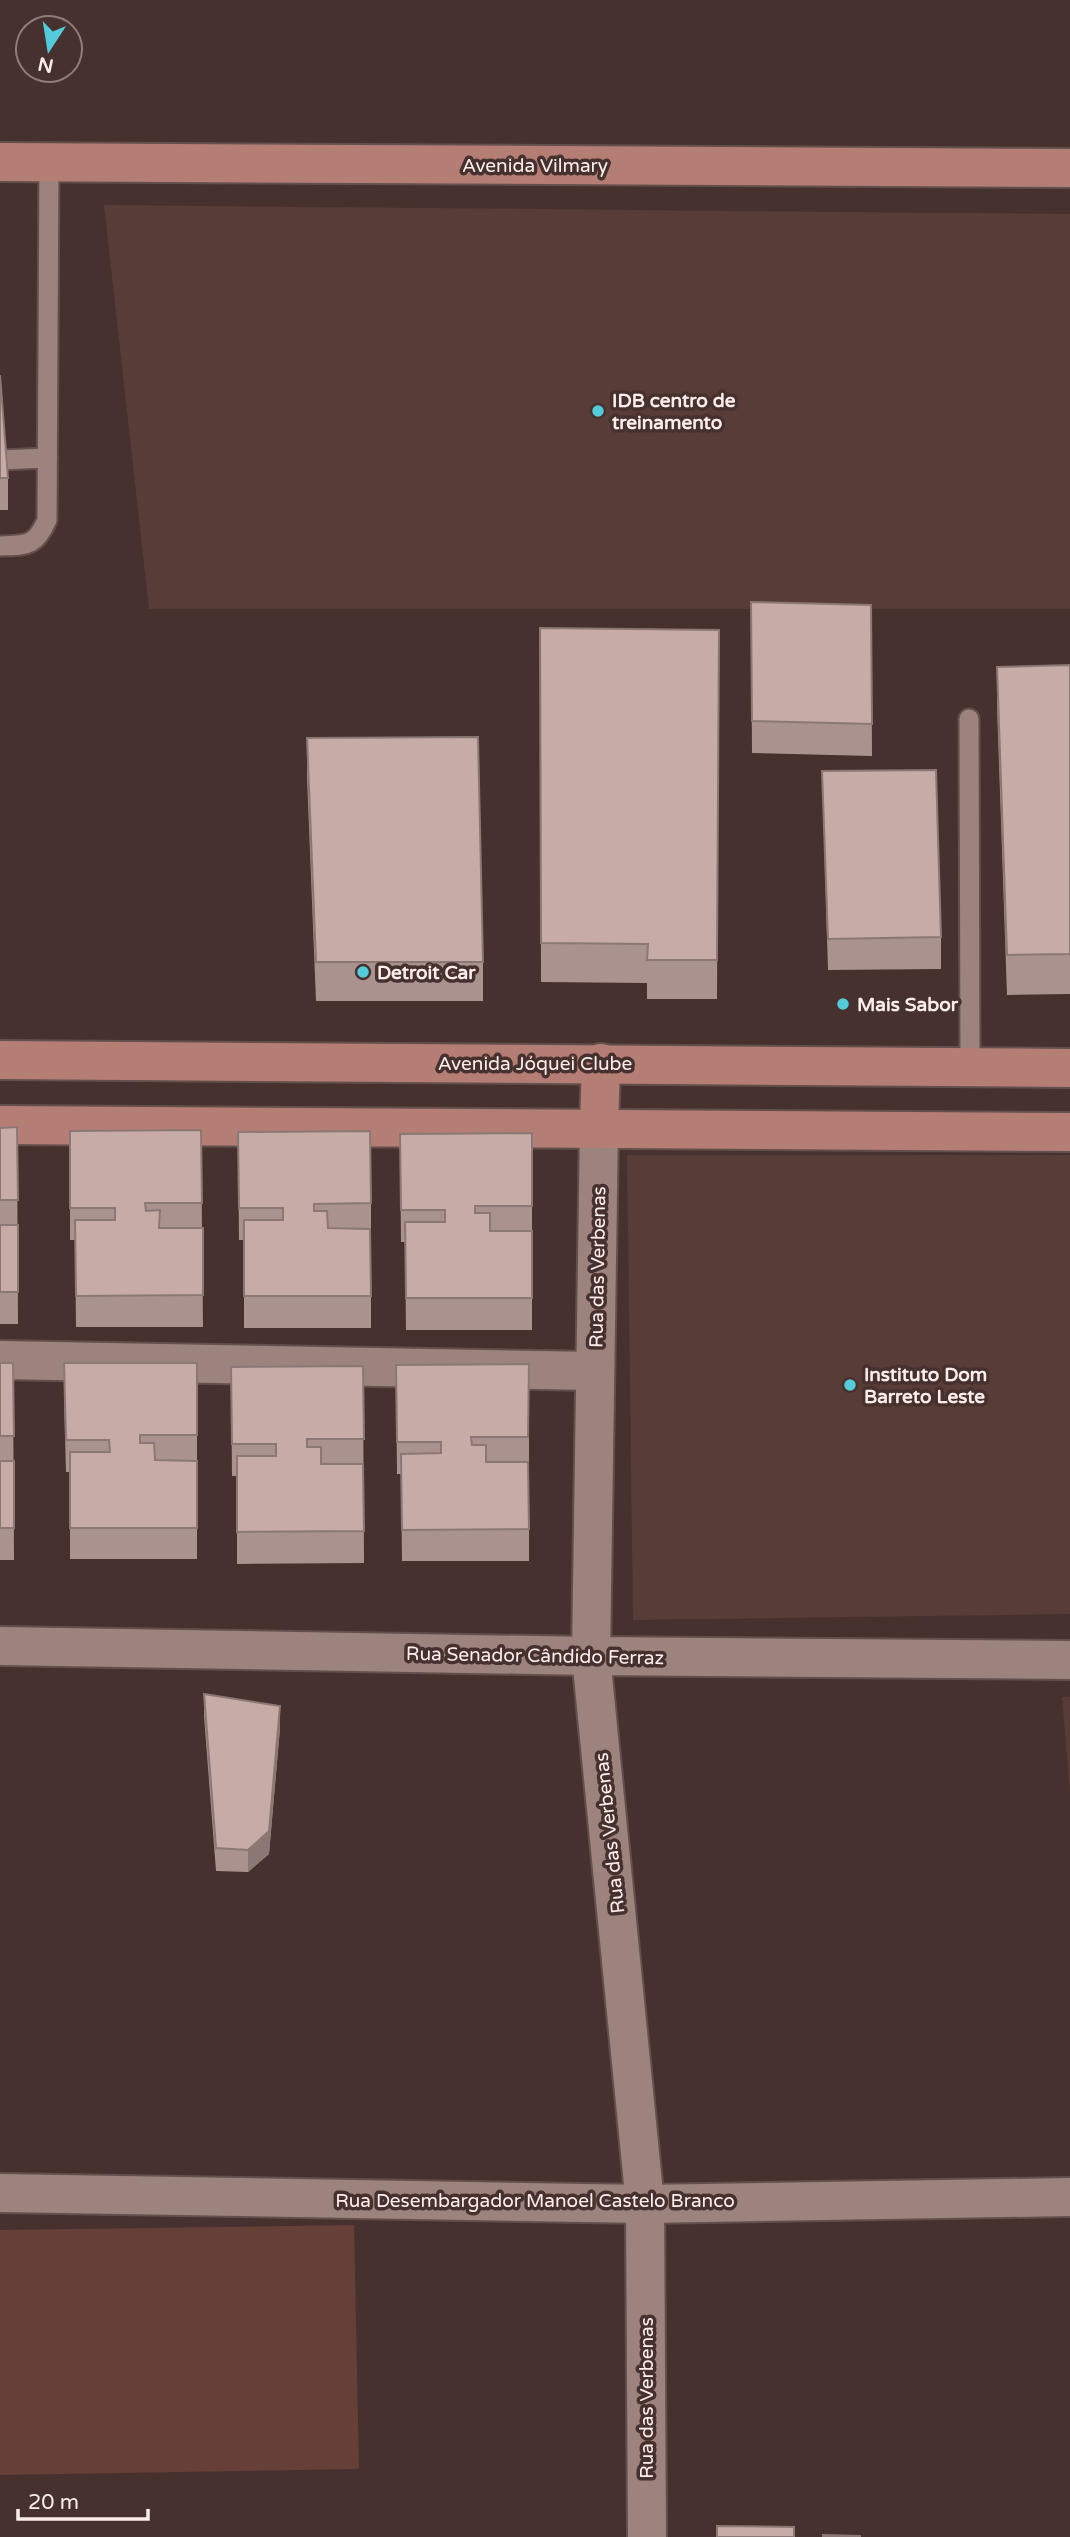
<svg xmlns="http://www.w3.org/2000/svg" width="1070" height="2537" font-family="'Varela Round',sans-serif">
<rect width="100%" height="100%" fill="#47312e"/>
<g fill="#583c37">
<polygon points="104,205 1070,214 1070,609 149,609"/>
<polygon points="627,1155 1070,1155 1070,1614 633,1620"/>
<polygon points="1062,1697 1070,1697 1070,1793"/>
</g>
<polygon fill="#663f38" points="354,2225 359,2469 0,2475 0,2230"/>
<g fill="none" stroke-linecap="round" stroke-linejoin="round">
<g stroke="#63504d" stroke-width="23">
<g id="lane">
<polyline points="0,460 47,458"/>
<path d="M0 546C27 545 35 547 47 520L49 162"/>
<polyline points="969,719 970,1067"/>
</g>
</g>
<g stroke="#63504d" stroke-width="42">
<g id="street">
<polyline points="599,1128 591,1656 645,2204 647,2537"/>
<polyline points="0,1360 595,1371"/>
<polyline points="0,1646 591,1656 1070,1660"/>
<polyline points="0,2193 645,2204 1070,2197"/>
</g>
</g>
<g stroke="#63504d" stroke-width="42">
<g id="secondary">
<polyline points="0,162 1070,168"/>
<polyline points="0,1060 1070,1068"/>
<polyline points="0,1125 1070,1132"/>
<polyline points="599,1128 601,1063"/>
</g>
</g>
<use href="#lane" stroke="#9d837e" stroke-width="19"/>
<use href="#street" stroke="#9d837e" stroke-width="38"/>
<use href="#secondary" stroke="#b57e75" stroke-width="38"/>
</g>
<g fill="#aa938f">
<polygon points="0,375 8,478 8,510 0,510"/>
<polygon points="751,602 871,605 872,756 752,753"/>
<polygon points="540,628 719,630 717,999 647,999 647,983 541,982"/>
<polygon points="1070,665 1070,994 1007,995 997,706 997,667"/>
<polygon points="307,738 483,962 483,1001 316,1001 307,777"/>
<polygon points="822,771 941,937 941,969 828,970"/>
<polygon points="17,1127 18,1324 0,1324 0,1128"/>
<polygon points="201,1130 203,1327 76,1327 75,1240 70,1240 70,1131"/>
<polygon points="238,1132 371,1203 371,1328 244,1328 244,1240 239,1240"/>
<polygon points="400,1134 532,1206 532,1330 406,1330 405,1242 401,1242"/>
<polygon points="0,1363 13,1363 14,1560 0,1560"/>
<polygon points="529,1364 529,1561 402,1561 401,1474 397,1474 396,1365"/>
<polygon points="363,1366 364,1563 237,1564 237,1476 232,1476 231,1367"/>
<polygon points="64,1395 197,1435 197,1559 70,1559 70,1472 66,1472"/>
<polygon points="204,1694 280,1728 269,1854 248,1872 216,1871 204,1716"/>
</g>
<polygon fill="#8b7874" points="280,1706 280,1728 269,1854 248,1872 248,1850"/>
<g fill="#c6aba6" stroke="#8b7874" stroke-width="2">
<polygon points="0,375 8,478 0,478"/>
<polygon points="751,602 871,605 872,724 752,721"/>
<polygon points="540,628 719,630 717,960 647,960 648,944 541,943"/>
<polygon points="1070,665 1070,954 1007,955 997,667"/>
<polygon points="478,737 483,962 316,962 307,738"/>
<polygon points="936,770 941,937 828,939 822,771"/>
<polygon points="17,1127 18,1200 0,1200 0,1128"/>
<polygon points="201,1130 202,1203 145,1203 146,1211 160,1210 159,1228 203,1228 203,1295 76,1296 75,1220 115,1220 115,1208 70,1208 70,1131"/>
<polygon points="370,1131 371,1203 314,1204 314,1211 327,1211 328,1228 370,1229 371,1296 244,1296 244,1220 283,1220 283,1208 239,1208 238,1132"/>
<polygon points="532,1133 532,1206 475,1206 475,1213 490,1213 490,1231 532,1231 532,1298 406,1298 405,1222 445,1222 445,1210 401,1210 400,1134"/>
<rect x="0" y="1225" width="18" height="67"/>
<polygon points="0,1363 13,1363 14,1436 0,1436"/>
<polygon points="64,1363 197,1363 197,1435 140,1435 140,1443 154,1443 155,1460 197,1461 197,1528 70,1528 70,1452 110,1452 109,1440 66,1440"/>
<polygon points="529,1364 528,1437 471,1437 472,1445 486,1445 486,1462 528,1462 529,1529 402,1530 401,1454 441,1453 441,1442 397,1442 396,1365"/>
<polygon points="363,1366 364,1439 307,1439 307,1447 321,1447 321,1464 363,1464 364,1531 237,1532 237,1456 276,1456 276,1444 232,1444 231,1367"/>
<rect x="0" y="1461" width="14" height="67"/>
<polygon points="204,1694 280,1706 269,1831 248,1850 216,1848"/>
<polygon points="717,2526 794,2527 794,2537 717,2537"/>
<polygon points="823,2535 860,2536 860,2537 823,2537"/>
</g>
<g fill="#53cbda" stroke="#47312e" stroke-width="2.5">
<circle cx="598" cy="411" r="7"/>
<circle cx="363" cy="972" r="7"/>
<circle cx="843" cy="1004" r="7"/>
<circle cx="850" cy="1385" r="7"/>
</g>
<g text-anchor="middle" stroke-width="7" stroke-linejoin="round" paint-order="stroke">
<g font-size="19" fill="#fdeeeb" stroke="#47312e">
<text x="535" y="172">Avenida Vilmary</text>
<text x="535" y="1070">Avenida Jóquei Clube</text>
<text transform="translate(597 1267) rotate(-89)" y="7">Rua das Verbenas</text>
<text transform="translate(535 1655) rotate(1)" y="7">Rua Senador Cândido Ferraz</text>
<text transform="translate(609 1833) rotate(-96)" y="7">Rua das Verbenas</text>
<text x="535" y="2207">Rua Desembargador Manoel Castelo Branco</text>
<text transform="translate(646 2398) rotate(-90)" y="7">Rua das Verbenas</text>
</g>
<g font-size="19" font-weight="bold" fill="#fdeeeb" stroke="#47312e" text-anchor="start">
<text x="612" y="407">IDB centro de<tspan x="612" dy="22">treinamento</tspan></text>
<text x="377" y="979">Detroit Car</text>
<text x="857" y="1011">Mais Sabor</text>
<text x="864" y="1381">Instituto Dom<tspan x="864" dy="22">Barreto Leste</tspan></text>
</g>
</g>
<g transform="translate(49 49) rotate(192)"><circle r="33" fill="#47312e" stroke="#907d7a" stroke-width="2"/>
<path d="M0-5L12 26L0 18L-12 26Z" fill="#53cbda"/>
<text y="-10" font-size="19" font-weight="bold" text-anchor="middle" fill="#fdeeeb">N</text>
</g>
<path d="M18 2509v10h130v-10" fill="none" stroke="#fdeeeb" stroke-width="3.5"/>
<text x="28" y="2509" font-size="21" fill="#fdeeeb" stroke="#47312e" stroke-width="5" paint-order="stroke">20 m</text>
</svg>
